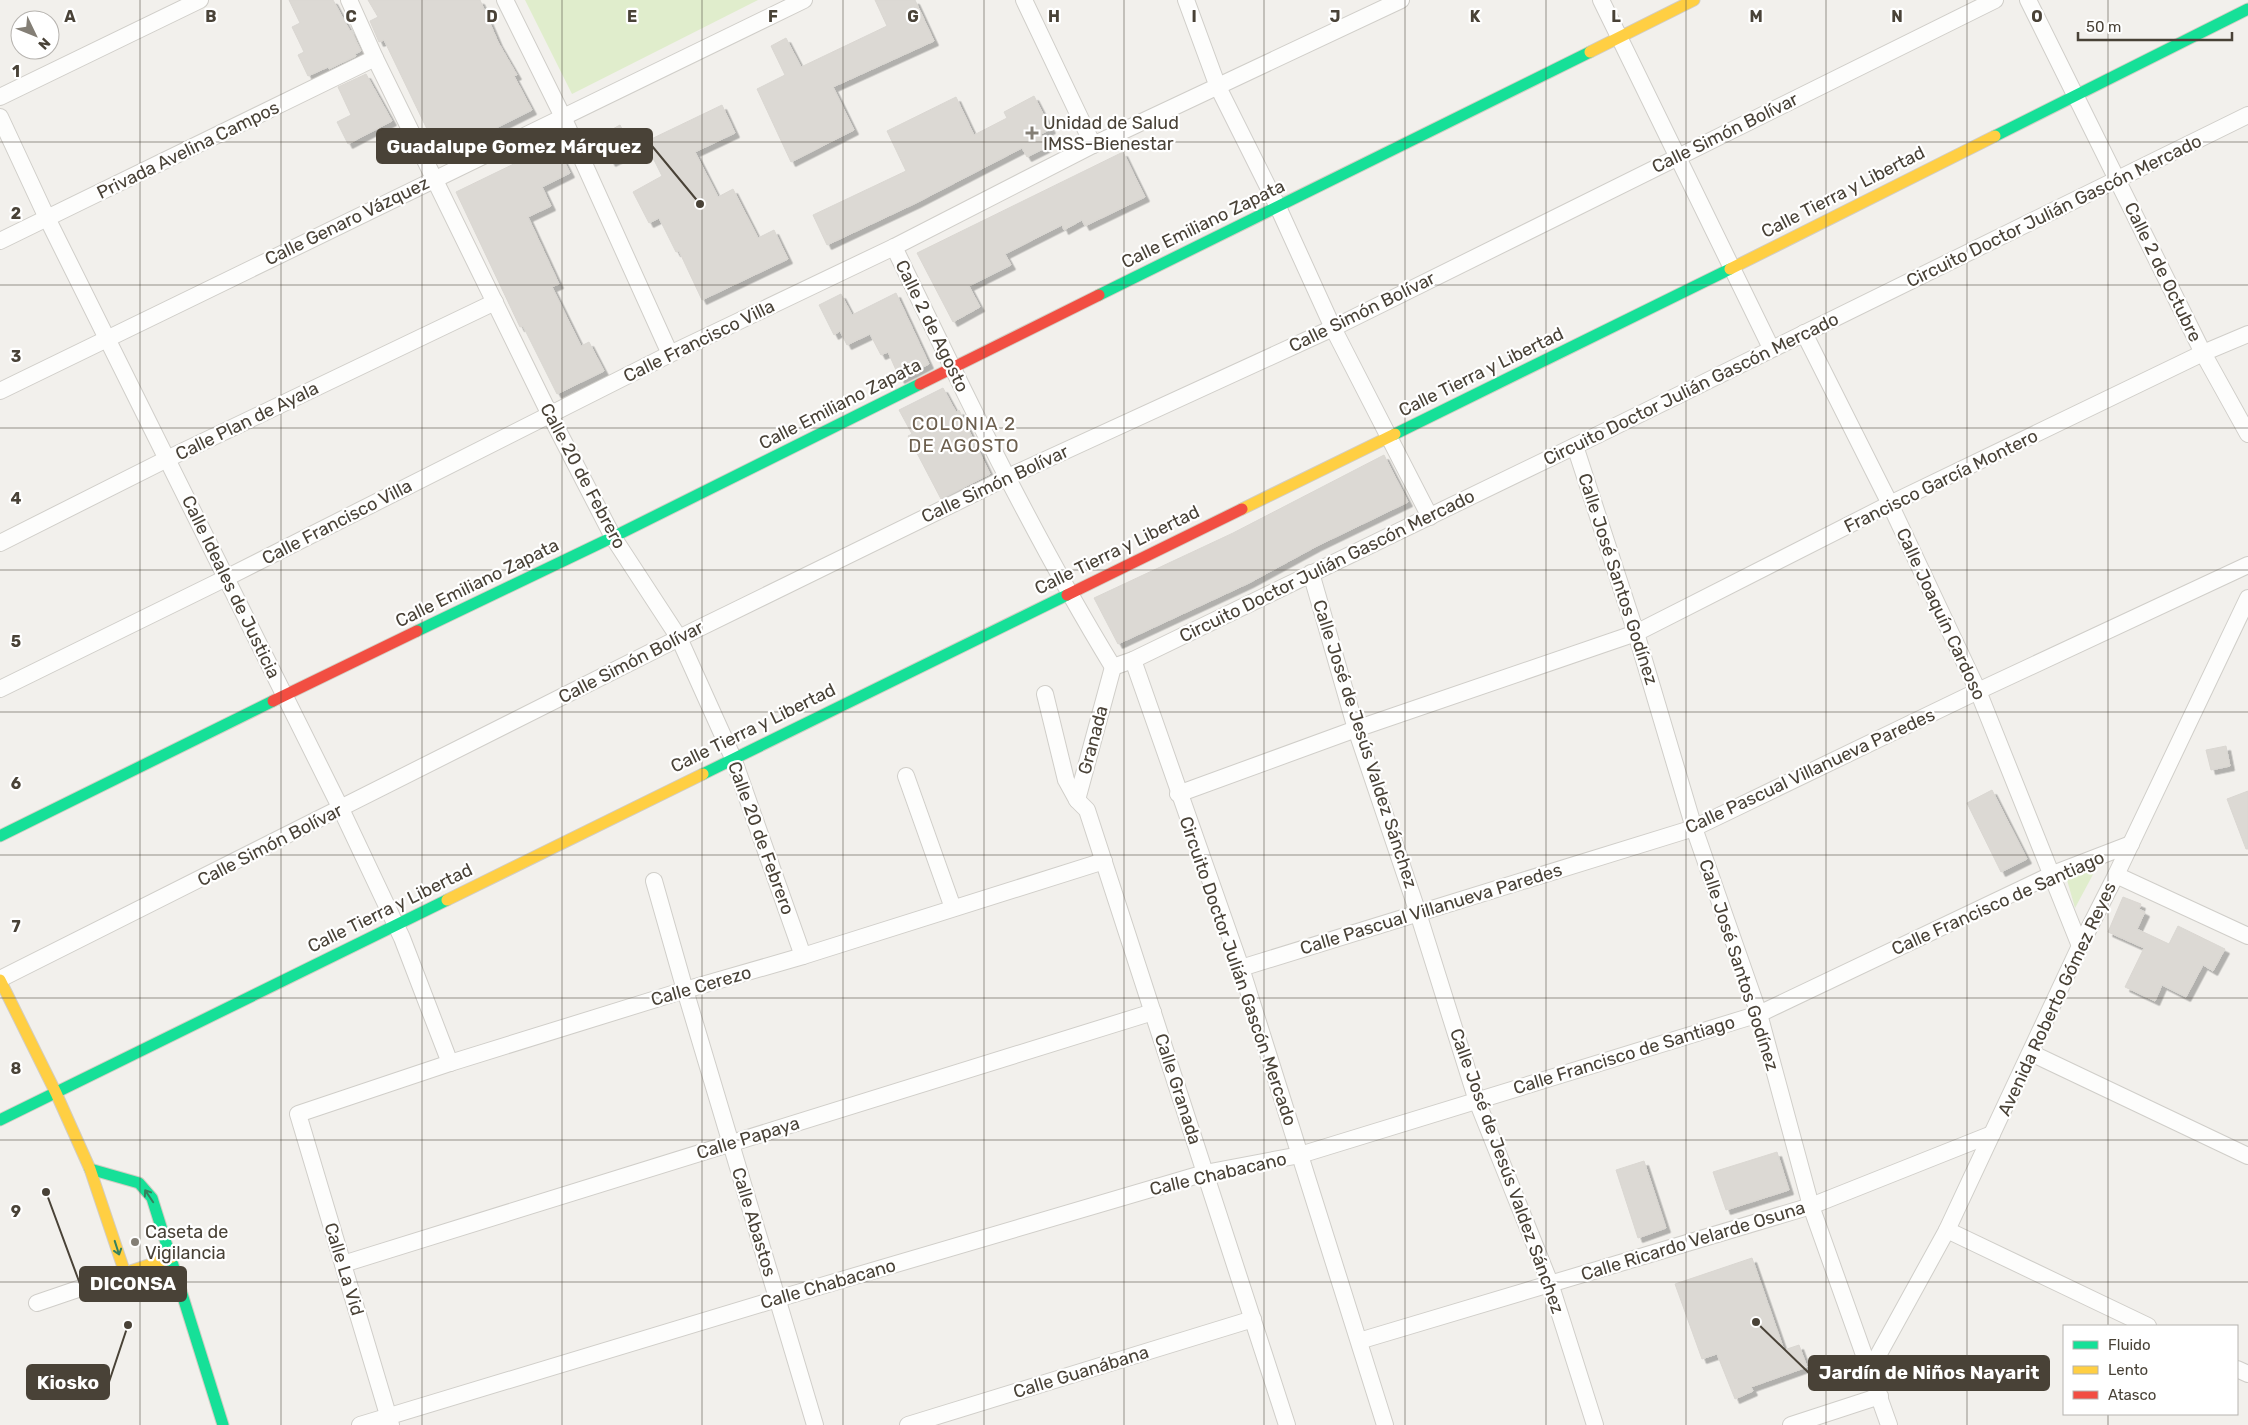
<svg xmlns="http://www.w3.org/2000/svg" width="2248" height="1425" font-family="Rubik,sans-serif">
<defs>
<filter id="shadow"><feDropShadow dx="4.5" dy="4.5" stdDeviation="0" flood-color="#0004"/></filter>
</defs>
<rect width="100%" height="100%" fill="#f2f0ec"/>
<g fill="#e0edcc">
<polygon points="525,0 758,0 572,94"/>
<polygon points="2097,867 2075,908 2067,880"/>
</g>
<g fill="#dcd9d4" stroke="#dad7d2" filter="url(#shadow)">
<polygon points="289,0 333,0 350,31 351,30 361,51 355,54 356,56 329,69 328,67 308,76 298,55 304,52 292,27 300,23"/>
<polygon points="368,0 480,0 498,42 517,75 514,76 532,110 440,156 384,40 379,42 370,21 378,17"/>
<polygon points="875,0 915,0 934,41 833,87 854,130 791,162 757,89 785,75 771,46 786,38 801,67 887,26"/>
<polygon points="366,74 392,121 348,144 337,122 351,115 338,87"/>
<polygon points="1034,96 1051,129 1041,134 1047,147 1027,157 1022,148 916,203 827,245 813,215 906,171 887,131 956,97 974,135 1007,118 1004,112"/>
<polygon points="722,105 735,133 695,152 718,197 733,189 758,238 774,230 788,259 702,300 679,251 676,252 659,218 649,223 633,192 662,176 645,142"/>
<polygon points="620,125 633,151 611,162 598,137"/>
<polygon points="555,144 570,173 542,187 551,206 528,217 559,284 552,287 581,346 589,342 604,371 557,394 523,326 520,327 456,192"/>
<polygon points="1123,152 1145,197 1085,226 1082,220 1064,230 1062,225 1005,254 1011,265 969,286 980,307 953,322 917,253"/>
<polygon points="896,293 929,364 900,379 888,352 881,355 870,334 847,345 840,331 834,335 819,305 841,294 852,315"/>
<polygon points="943,388 956,412 959,410 990,474 941,499 908,436 912,434 899,410"/>
<polygon points="1384,455 1408,502 1317,546 1249,583 1118,644 1094,598 1233,533"/>
<polygon points="2226,746 2230,766 2211,770 2206,750"/>
<polygon points="1992,790 2027,859 2001,872 1967,803"/>
<polygon points="2248,791 2248,849 2246,849 2227,799"/>
<polygon points="2123,897 2141,904 2139,909 2145,912 2137,929 2169,944 2178,926 2225,949 2213,971 2203,965 2186,997 2162,985 2155,1001 2125,987 2144,948 2108,932"/>
<polygon points="1777,1152 1789,1190 1726,1210 1713,1172"/>
<polygon points="1644,1161 1666,1228 1638,1238 1616,1170"/>
<polygon points="1752,1258 1784,1350 1799,1345 1807,1367 1751,1387 1753,1391 1735,1399 1717,1354 1702,1359 1675,1284"/>
</g>
<g fill="none" stroke-linecap="round" stroke-linejoin="round">
<g stroke="#d0cec9" stroke-width="18">
<g id="street">
<polyline points="349,0 375,58 550,415 613,537 679,638 733,758 803,956"/>
<polyline points="505,0 563,117 670,354"/>
<polyline points="1024,0 1093,145"/>
<polyline points="1186,0 1218,87 1278,207 1333,328 1430,517"/>
<polyline points="1601,0 1771,348"/>
<polyline points="2028,0 2203,353 2248,434"/>
<polyline points="0,97 200,0"/>
<polyline points="0,117 47,218 341,809 402,938 450,1063"/>
<polyline points="0,241 375,58"/>
<path d="M894 247C963 390 1031 533 1113 667"/>
<polyline points="1804,333 1890,504 1978,691 2080,946"/>
<polyline points="0,391 804,0"/>
<polyline points="1575,446 1636,633 1694,828 1759,1014 1811,1206 1889,1425"/>
<polyline points="0,543 167,459 495,302"/>
<polyline points="1311,573 1356,729 1418,913 1477,1101 1550,1283 1595,1425"/>
<polyline points="1133,660 1241,968 1385,1425"/>
<polyline points="1113,667 1133,660 1575,446 2248,115"/>
<polyline points="1113,667 1077,800 1087,810 1287,1425"/>
<polyline points="0,689 226,578 670,354 894,247 1093,145 1401,0"/>
<polyline points="1045,694 1066,780 1077,800"/>
<polyline points="906,776 953,908"/>
<polyline points="1178,794 1356,729 1636,633 1890,504 2203,353 2248,334"/>
<polyline points="2116,875 2248,936"/>
<polyline points="654,881 685,990 815,1425"/>
<polyline points="1241,968 1694,828 1978,691 2248,565"/>
<polyline points="0,979 679,638 1008,477 1333,328 1995,0"/>
<polyline points="2031,1053 2248,1156"/>
<polyline points="1947,1230 2148,1326"/>
<polyline points="343,1264 1153,1012"/>
<polyline points="37,1303 125,1273"/>
<polyline points="1359,1341 1811,1206 1992,1134"/>
<polyline points="2237,1369 2248,1374"/>
<polyline points="1870,1370 1947,1230 2080,946 2116,875 2248,598"/>
<polyline points="360,1425 777,1299 1205,1173 1300,1155 1759,1014 2053,874 2131,844"/>
<polyline points="391,1425 298,1114 450,1063 685,990 803,956 1104,861"/>
<polyline points="908,1425 1253,1319"/>
<polyline points="1791,1425 1880,1396"/>
</g>
</g>
<g stroke="#d2cdc3" stroke-width="13">
<g id="fast">
<polyline points="1995,136 2248,9"/>
<polyline points="1099,295 1590,52"/>
<polyline points="1395,434 1730,269"/>
<polyline points="417,631 613,537 920,384"/>
<polyline points="703,774 1067,595"/>
<polyline points="0,836 273,701"/>
<polyline points="0,1120 447,900"/>
<polyline points="90,1169 139,1183 152,1198 223,1425"/>
</g>
</g>
<g stroke="#d2cdc3" stroke-width="13">
<g id="slow">
<polyline points="1590,52 1694,0"/>
<polyline points="1730,269 1995,136"/>
<polyline points="1242,509 1395,434"/>
<polyline points="447,900 703,774"/>
<polyline points="0,980 56,1093 90,1169 125,1273 172,1257"/>
</g>
</g>
<g stroke="#d2cdc3" stroke-width="13">
<g id="jam">
<polyline points="920,384 1099,295"/>
<polyline points="1067,595 1242,509"/>
<polyline points="273,701 417,631"/>
</g>
</g>
<use href="#street" stroke="#fdfdfc" stroke-width="16"/>
<use href="#fast" stroke="#16e098" stroke-width="11"/>
<use href="#slow" stroke="#ffcf43" stroke-width="11"/>
<use href="#jam" stroke="#f24e42" stroke-width="11"/>
</g>
<defs><path id="oneway-shaft" d="M-6 0H5M1.5-3L5.5 0L1.5 3" fill="none" stroke-width="1.6" stroke-linecap="round" stroke-linejoin="round" transform="scale(1.25)"/></defs>
<g stroke="#35815e">
<use href="#oneway-shaft" transform="translate(149 1196) rotate(-124)"/>
<use href="#oneway-shaft" transform="translate(117 1248) rotate(72)"/>
</g>
<path fill="none" stroke="#494237" stroke-width="1" stroke-opacity="0.55" d="M140 0V1425M281 0V1425M422 0V1425M562 0V1425M702 0V1425M843 0V1425M984 0V1425M1124 0V1425M1264 0V1425M1405 0V1425M1546 0V1425M1686 0V1425M1826 0V1425M1967 0V1425M2108 0V1326M0 142H2248M0 285H2248M0 428H2248M0 570H2248M0 712H2248M0 855H2248M0 998H2248M0 1140H2248M0 1282H2248M2108 1414V1425"/>
<g fill="#847f76" stroke="#fff" stroke-width="2">
<path d="M1029.5 125.5h5v5h5v5h-5v5h-5v-5h-5v-5h5z"/>
<circle cx="135" cy="1242" r="5"/>
</g>
<g text-anchor="middle" stroke-width="4.5" stroke-linejoin="round" paint-order="stroke">
<g font-size="18" fill="#494237" stroke="#fff" text-anchor="start">
<text x="1043" y="129">Unidad de Salud<tspan x="1043" dy="21">IMSS-Bienestar</tspan></text>
<text x="145" y="1238">Caseta de<tspan x="145" dy="21">Vigilancia</tspan></text>
</g>
<g font-size="18" fill="#494237" stroke="#fff">
<text transform="translate(1725 133) rotate(-26)" y="6">Calle Simón Bolívar</text>
<text transform="translate(188 150) rotate(-26)" y="6">Privada Avelina Campos</text>
<text transform="translate(1843 192) rotate(-27)" y="6">Calle Tierra y Libertad</text>
<text transform="translate(2054 211) rotate(-26)" y="6">Circuito Doctor Julián Gascón Mercado</text>
<text transform="translate(347 221) rotate(-26)" y="6">Calle Genaro Vázquez</text>
<text transform="translate(1203 224) rotate(-26)" y="6">Calle Emiliano Zapata</text>
<text transform="translate(2163 272) rotate(64)" y="6">Calle 2 de Octubre</text>
<text transform="translate(1362 312) rotate(-26)" y="6">Calle Simón Bolívar</text>
<text transform="translate(932 326) rotate(64)" y="6">Calle 2 de Agosto</text>
<text transform="translate(699 341) rotate(-26)" y="6">Calle Francisco Villa</text>
<text transform="translate(1481 372) rotate(-26)" y="6">Calle Tierra y Libertad</text>
<text transform="translate(1691 389) rotate(-26)" y="6">Circuito Doctor Julián Gascón Mercado</text>
<text transform="translate(840 404) rotate(-27)" y="6">Calle Emiliano Zapata</text>
<text transform="translate(247 421) rotate(-26)" y="6">Calle Plan de Ayala</text>
<text transform="translate(583 476) rotate(62)" y="6">Calle 20 de Febrero</text>
<text transform="translate(1941 481) rotate(-26)" y="6">Francisco García Montero</text>
<text transform="translate(995 484) rotate(-25)" y="6">Calle Simón Bolívar</text>
<text transform="translate(337 522) rotate(-27)" y="6">Calle Francisco Villa</text>
<text transform="translate(1117 550) rotate(-26)" y="6">Calle Tierra y Libertad</text>
<text transform="translate(1327 566) rotate(-26)" y="6">Circuito Doctor Julián Gascón Mercado</text>
<text transform="translate(1618 579) rotate(72)" y="6">Calle José Santos Godínez</text>
<text transform="translate(477 583) rotate(-26)" y="6">Calle Emiliano Zapata</text>
<text transform="translate(231 587) rotate(64)" y="6">Calle Ideales de Justicia</text>
<text transform="translate(1941 614) rotate(65)" y="6">Calle Joaquín Cardoso</text>
<text transform="translate(631 662) rotate(-27)" y="6">Calle Simón Bolívar</text>
<text transform="translate(753 728) rotate(-26)" y="6">Calle Tierra y Libertad</text>
<text transform="translate(1093 740) rotate(-75)" y="6">Granada</text>
<text transform="translate(1365 744) rotate(72)" y="6">Calle José de Jesús Valdez Sánchez</text>
<text transform="translate(1810 771) rotate(-25)" y="6">Calle Pascual Villanueva Paredes</text>
<text transform="translate(761 838) rotate(70)" y="6">Calle 20 de Febrero</text>
<text transform="translate(270 845) rotate(-27)" y="6">Calle Simón Bolívar</text>
<text transform="translate(1998 903) rotate(-24)" y="6">Calle Francisco de Santiago</text>
<text transform="translate(390 908) rotate(-26)" y="6">Calle Tierra y Libertad</text>
<text transform="translate(1431 909) rotate(-17)" y="6">Calle Pascual Villanueva Paredes</text>
<text transform="translate(1739 965) rotate(72)" y="6">Calle José Santos Godínez</text>
<text transform="translate(1238 971) rotate(71)" y="6">Circuito Doctor Julián Gascón Mercado</text>
<text transform="translate(701 986) rotate(-16)" y="6">Calle Cerezo</text>
<text transform="translate(2057 999) rotate(-65)" y="6">Avenida Roberto Gómez Reyes</text>
<text transform="translate(1624 1055) rotate(-17)" y="6">Calle Francisco de Santiago</text>
<text transform="translate(1178 1089) rotate(72)" y="6">Calle Granada</text>
<text transform="translate(748 1138) rotate(-17)" y="6">Calle Papaya</text>
<text transform="translate(1507 1171) rotate(70)" y="6">Calle José de Jesús Valdez Sánchez</text>
<text transform="translate(1218 1174) rotate(-13)" y="6">Calle Chabacano</text>
<text transform="translate(754 1222) rotate(73)" y="6">Calle Abastos</text>
<text transform="translate(1693 1241) rotate(-17)" y="6">Calle Ricardo Velarde Osuna</text>
<text transform="translate(344 1269) rotate(73)" y="6">Calle La Vid</text>
<text transform="translate(828 1284) rotate(-16)" y="6">Calle Chabacano</text>
<text transform="translate(1081 1372) rotate(-17)" y="6">Calle Guanábana</text>
</g>
<g font-size="19" letter-spacing="1" fill="#6c5f4e" stroke="#fff">
<text x="964" y="430">COLONIA 2<tspan x="964" dy="22">DE AGOSTO</tspan></text>
</g>
</g>
<g font-size="16" text-anchor="middle" font-weight="bold" fill="#494237" stroke="#fff" stroke-width="4.5" stroke-linejoin="round" paint-order="stroke">
<text x="70" y="22">A</text>
<text x="211" y="22">B</text>
<text x="351" y="22">C</text>
<text x="492" y="22">D</text>
<text x="632" y="22">E</text>
<text x="773" y="22">F</text>
<text x="913" y="22">G</text>
<text x="1054" y="22">H</text>
<text x="1194" y="22">I</text>
<text x="1335" y="22">J</text>
<text x="1475" y="22">K</text>
<text x="1616" y="22">L</text>
<text x="1756" y="22">M</text>
<text x="1897" y="22">N</text>
<text x="2037" y="22">O</text>
<text x="16" y="77">1</text>
<text x="16" y="219">2</text>
<text x="16" y="362">3</text>
<text x="16" y="504">4</text>
<text x="16" y="647">5</text>
<text x="16" y="789">6</text>
<text x="16" y="932">7</text>
<text x="16" y="1074">8</text>
<text x="16" y="1217">9</text>
</g>
<path fill="none" stroke="#494237" stroke-width="2" d="M700 204L652 146M46 1192L80 1284M1756 1322L1809 1373M128 1325L109 1382"/>
<g fill="#494237" stroke="#fff" stroke-width="2">
<circle cx="700" cy="204" r="5"/>
<circle cx="46" cy="1192" r="5"/>
<circle cx="1756" cy="1322" r="5"/>
<circle cx="128" cy="1325" r="5"/>
</g>
<g fill="#494237" stroke="#494237" stroke-width="2">
<rect x="377" y="129" width="275" height="34" rx="5"/>
<rect x="80" y="1267" width="106" height="34" rx="5"/>
<rect x="1809" y="1356" width="240" height="34" rx="5"/>
<rect x="27" y="1365" width="82" height="34" rx="5"/>
</g>
<g font-size="19" text-anchor="middle" font-weight="bold" fill="#fff">
<text x="514" y="153">Guadalupe Gomez Márquez</text>
<text x="133" y="1290">DICONSA</text>
<text x="1929" y="1379">Jardín de Niños Nayarit</text>
<text x="68" y="1389">Kiosko</text>
</g>
<rect x="2063" y="1325" width="175" height="90" fill="#ffffff" stroke="#b6b3af"/>
<rect x="2073" y="1341" width="25" height="8" fill="#16e098" stroke="#b6b3af"/>
<text x="2108" y="1350" font-size="15" fill="#494237">Fluido</text>
<rect x="2073" y="1366" width="25" height="8" fill="#ffcf43" stroke="#b6b3af"/>
<text x="2108" y="1375" font-size="15" fill="#494237">Lento</text>
<rect x="2073" y="1391" width="25" height="8" fill="#f24e42" stroke="#b6b3af"/>
<text x="2108" y="1400" font-size="15" fill="#494237">Atasco</text>
<g transform="translate(35 35) rotate(133)"><circle r="24" fill="#ffffff" stroke="#b6b3af"/>
<path d="M0-4L9 19L0 12L-9 19Z" fill="#847f76"/>
<text y="-8" font-size="14" font-weight="bold" text-anchor="middle" fill="#494237">N</text>
</g>
<path d="M2078 32v8h154v-8" fill="none" stroke="#494237" stroke-width="2.5"/>
<text x="2086" y="32" font-size="15" fill="#494237" stroke="#ffffff" stroke-width="4" paint-order="stroke">50 m</text>
</svg>
